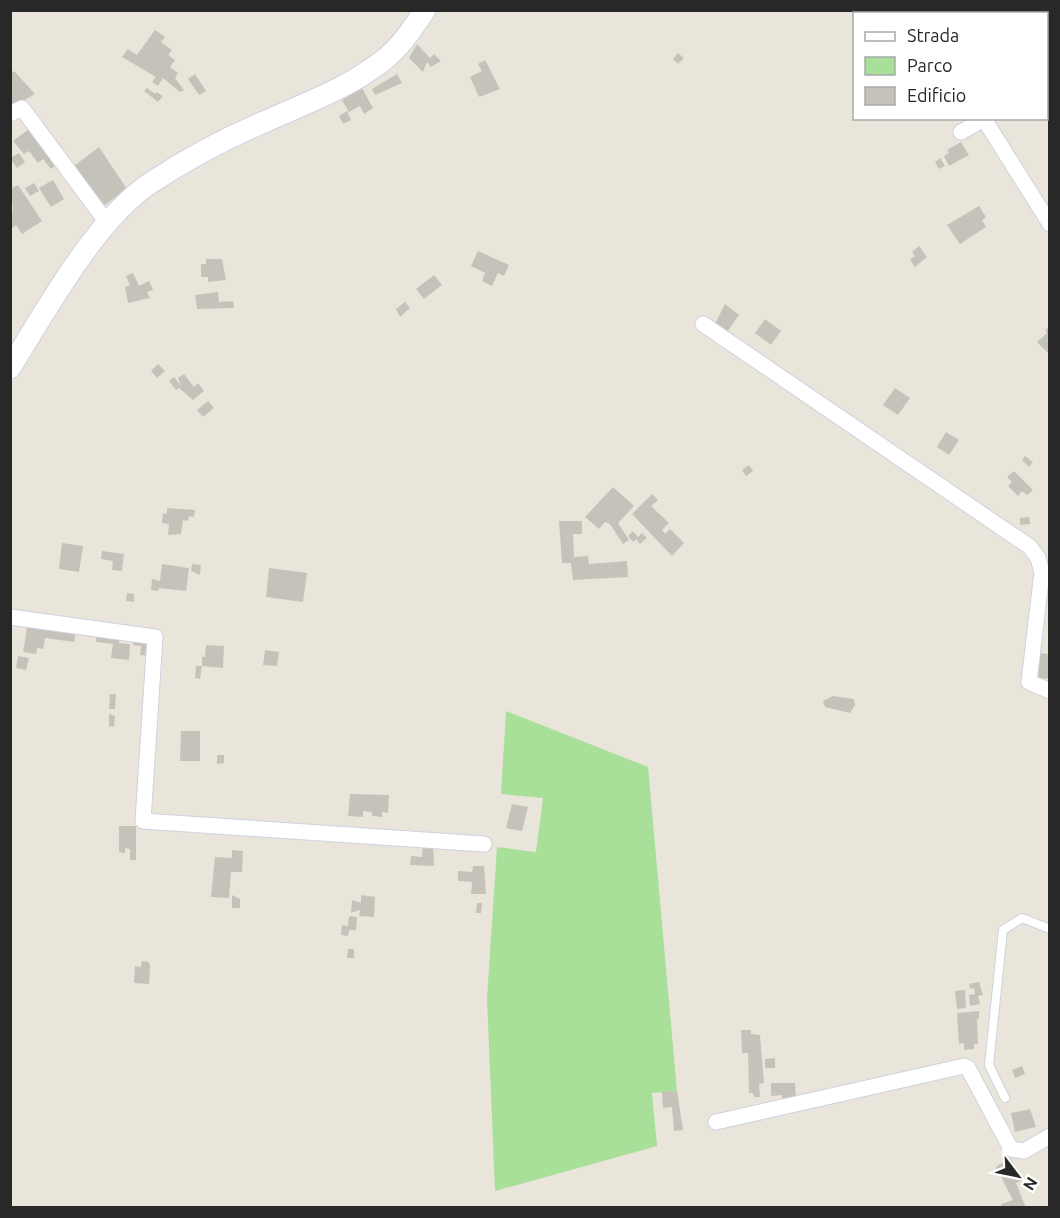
<svg xmlns="http://www.w3.org/2000/svg" width="1060" height="1218" font-family="Ubuntu,sans-serif">
<rect width="100%" height="100%" fill="#eae5da"/>
<polygon fill="#a8df99" points="506,711 648,767 677,1091 652,1093 657,1146 495,1191 487,998 497,847 536,852 543,798 501,794"/>
<g fill="#c5c3b9">
<polygon points="155,30 165,37 161,42 172,50 168,55 175,60 170,67 178,73 175,78 184,90 180,92 163,78 158,86 152,82 156,77 122,57 128,49 137,55"/>
<polygon points="417,44 430,58 434,54 441,61 431,67 427,62 423,72 409,58"/>
<polygon points="678,53 684,58 678,64 673,59"/>
<polygon points="485,60 500,89 479,97 470,77 482,71 478,64"/>
<polygon points="14,71 35,94 14,106 10,102 10,74"/>
<polygon points="195,74 206,91 199,95 188,79"/>
<polygon points="397,74 402,83 375,95 372,89"/>
<polygon points="147,88 155,94 156,92 163,96 158,102 144,91"/>
<polygon points="362,88 373,108 364,114 360,106 349,112 342,100"/>
<polygon points="347,111 351,120 343,124 339,116"/>
<polygon points="32,127 60,162 51,169 43,159 38,163 29,151 24,154 13,141"/>
<polygon points="961,142 969,155 949,166 944,156 949,153 947,150"/>
<polygon points="99,147 127,189 102,207 74,166"/>
<polygon points="19,153 25,162 17,168 10,158"/>
<polygon points="940,158 945,166 939,169 935,162"/>
<polygon points="53,180 64,199 51,207 39,188"/>
<polygon points="34,183 39,191 30,196 25,188"/>
<polygon points="18,185 42,221 22,234 16,225 12,228 10,226 13,208 10,189"/>
<polygon points="979,206 986,217 982,220 986,227 960,244 947,225"/>
<polygon points="919,246 927,257 915,267 910,260 915,256 912,252"/>
<polygon points="478,251 509,265 504,276 498,273 492,286 482,281 485,273 471,266"/>
<polygon points="206,259 222,259 226,280 208,282 208,277 201,277 201,264 206,264"/>
<polygon points="133,273 139,286 149,281 153,290 147,292 150,298 128,303 125,287 130,285 126,276"/>
<polygon points="434,275 442,285 424,299 416,289"/>
<polygon points="218,292 219,302 233,301 234,308 197,309 195,295"/>
<polygon points="405,302 410,308 400,317 396,309"/>
<polygon points="725,304 739,315 727,332 715,324"/>
<polygon points="765,319 781,331 771,345 755,333"/>
<polygon points="1050,326 1050,355 1037,342 1047,333 1045,330"/>
<polygon points="158,364 165,371 157,378 151,371"/>
<polygon points="184,374 194,387 198,383 204,391 193,400 179,388 176,390 169,381 174,377 181,386 178,378"/>
<polygon points="895,388 910,398 898,415 883,405"/>
<polygon points="208,401 214,408 203,417 197,410"/>
<polygon points="946,432 959,440 949,455 937,447"/>
<polygon points="1025,456 1033,462 1029,467 1022,460"/>
<polygon points="749,465 753,471 746,476 742,470"/>
<polygon points="1014,471 1033,490 1027,495 1022,491 1018,496 1008,486 1012,482 1007,477"/>
<polygon points="613,487 634,506 618,523 629,540 623,544 610,524 605,522 599,529 585,517"/>
<polygon points="652,494 658,500 651,506 669,523 662,530 665,534 670,529 684,543 672,556 632,514"/>
<polygon points="167,508 195,510 194,517 189,516 188,521 183,520 181,534 168,535 169,524 162,523 163,513 167,514"/>
<polygon points="1029,517 1030,524 1020,525 1020,518"/>
<polygon points="559,521 582,521 582,534 573,534 574,557 588,556 589,564 627,561 628,577 573,580 571,563 562,563"/>
<polygon points="633,531 638,537 642,533 647,538 640,544 636,539 633,542 628,536"/>
<polygon points="62,543 83,546 79,572 59,569"/>
<polygon points="102,551 124,554 122,571 112,570 113,561 101,559"/>
<polygon points="162,564 189,568 186,591 159,588 158,591 151,590 152,579 160,581"/>
<polygon points="192,564 201,565 200,575 191,571"/>
<polygon points="269,568 307,573 303,602 266,597"/>
<polygon points="127,593 134,594 134,602 126,601"/>
<polygon points="28,622 76,630 74,642 45,638 43,649 37,648 36,654 23,652"/>
<polygon points="97,632 120,635 119,643 130,644 129,660 111,658 113,644 96,642"/>
<polygon points="133,638 150,644 149,656 140,655 141,646 133,645"/>
<polygon points="206,645 224,646 223,668 202,666 200,679 195,678 196,666 202,666 202,657 205,657"/>
<polygon points="265,650 279,652 277,666 263,665"/>
<polygon points="1038,653 1050,654 1050,679 1037,678"/>
<polygon points="18,656 29,658 26,670 16,668"/>
<polygon points="110,694 116,694 115,709 109,709"/>
<polygon points="833,696 854,699 855,705 850,713 825,707 823,701"/>
<polygon points="109,714 115,716 114,727 109,726"/>
<polygon points="181,731 200,731 200,761 180,761"/>
<polygon points="217,755 224,755 224,763 217,764"/>
<polygon points="350,794 389,795 388,813 382,812 382,817 372,816 372,812 363,811 363,817 348,816"/>
<polygon points="512,804 528,807 522,831 506,828"/>
<polygon points="119,826 136,826 136,860 130,860 130,849 125,848 125,853 119,852"/>
<polygon points="423,843 433,844 434,866 410,865 411,856 422,857"/>
<polygon points="232,850 243,851 242,872 231,872 229,898 211,897 215,857 232,858"/>
<polygon points="473,866 484,866 486,894 471,894 472,882 458,881 458,871 472,872"/>
<polygon points="232,895 240,899 240,908 232,908"/>
<polygon points="361,895 375,897 374,917 359,916 360,910 351,913 352,900 361,903"/>
<polygon points="477,903 482,903 481,913 476,913"/>
<polygon points="349,916 357,917 356,930 349,930 348,936 341,935 342,925 348,926"/>
<polygon points="348,949 354,949 354,958 347,958"/>
<polygon points="142,961 149,962 150,967 149,984 134,983 135,966 141,967"/>
<polygon points="979,982 983,995 978,996 980,1004 970,1006 969,995 975,994 974,988 970,989 969,984"/>
<polygon points="965,990 966,1008 957,1009 955,991"/>
<polygon points="979,1011 979,1019 977,1019 978,1044 974,1044 974,1049 964,1050 964,1043 959,1044 957,1013"/>
<polygon points="741,1030 751,1030 751,1034 760,1035 764,1083 759,1084 760,1097 754,1097 753,1093 749,1093 748,1053 742,1053"/>
<polygon points="775,1058 775,1068 765,1068 765,1059"/>
<polygon points="1022,1066 1025,1074 1015,1078 1012,1070"/>
<polygon points="771,1083 795,1083 796,1099 782,1100 782,1095 771,1096"/>
<polygon points="677,1091 683,1130 674,1131 672,1107 663,1108 662,1092"/>
<polygon points="1030,1109 1036,1127 1015,1132 1011,1113"/>
<polygon points="1010,1157 1023,1180 1016,1183 1026,1208 1002,1208 1001,1204 1013,1200 996,1167"/>
</g>
<g fill="none" stroke-linecap="round" stroke-linejoin="round">
<g stroke="#d0d1e1" stroke-width="10">
<polyline id="service" points="1005,1098 989,1065 1003,930 1022,918 1050,929"/>
</g>
<g stroke="#d0d1e1" stroke-width="17">
<g id="minor">
<polyline points="10,114 22,108 108,224"/>
<polyline points="961,132 984,119 1050,224"/>
<polyline points="703,324 1030,547 1038,558 1042,572 1029,682 1050,691"/>
<polyline points="10,617 155,637 143,821 484,844"/>
<polyline points="716,1122 964,1066 968,1068 1011,1149 1024,1151 1050,1136"/>
</g>
</g>
<g stroke="#d0d1e1" stroke-width="23">
<path id="secondary" d="M10 368C45 312 97 217 152 182 187 159 226 138 264 122 306 103 349 88 385 59 401 46 413 28 425 10"/>
</g>
<use href="#service" stroke="#fff" stroke-width="8"/>
<use href="#minor" stroke="#fff" stroke-width="15"/>
<use href="#secondary" stroke="#fff" stroke-width="21"/>
</g>
<rect width="1060" height="1218" fill="none" stroke="#282828" stroke-width="24"/>
<rect x="853" y="12" width="195" height="108" fill="#ffffff" stroke="#a9a9a9" stroke-width="1.5"/>
<rect x="865" y="32" width="30" height="9" fill="#ffffff" stroke="#a9a9a9" stroke-width="1.5"/>
<text x="907" y="42" font-size="18" fill="#282828">Strada</text>
<rect x="865" y="57" width="30" height="18" fill="#a8df99" stroke="#a9a9a9" stroke-width="1.5"/>
<text x="907" y="72" font-size="18" fill="#282828">Parco</text>
<rect x="865" y="87" width="30" height="18" fill="#c5c3b9" stroke="#a9a9a9" stroke-width="1.5"/>
<text x="907" y="102" font-size="18" fill="#282828">Edificio</text>
<g transform="translate(1018 1176) rotate(122)" stroke="#ffffff" stroke-width="4.5" paint-order="stroke">
<path d="M0-4.5L10 22L0 15L-10 22Z" fill="#282828"/>
<text y="-9" font-size="16" font-weight="bold" text-anchor="middle" fill="#282828">N</text>
</g>
</svg>
